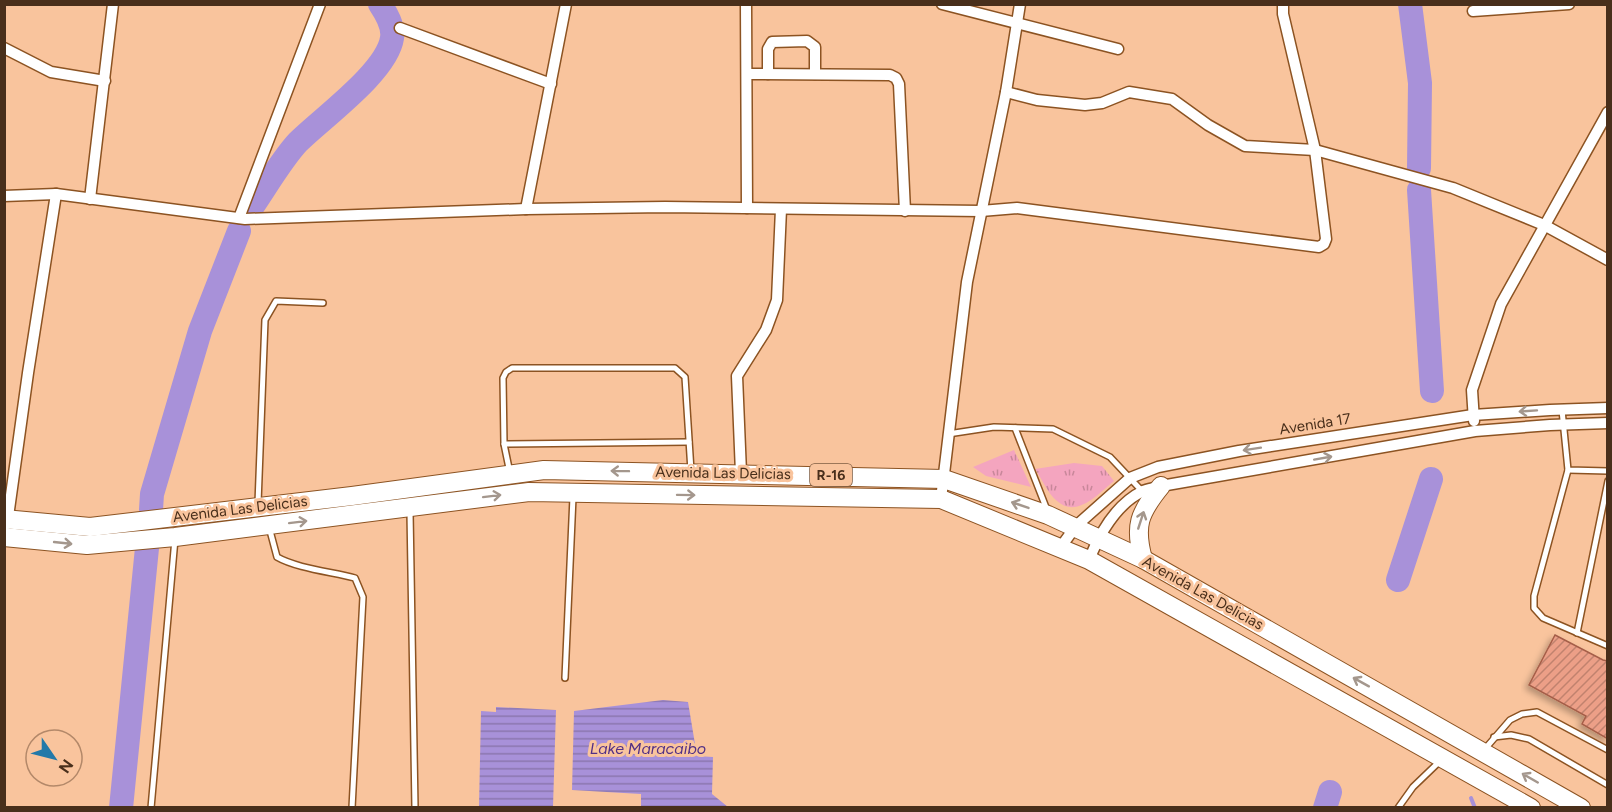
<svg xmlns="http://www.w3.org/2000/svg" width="1612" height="812" font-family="Figtree,sans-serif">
<defs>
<pattern id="park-tufts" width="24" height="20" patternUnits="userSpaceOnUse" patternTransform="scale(1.5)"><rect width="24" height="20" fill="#f4a5bf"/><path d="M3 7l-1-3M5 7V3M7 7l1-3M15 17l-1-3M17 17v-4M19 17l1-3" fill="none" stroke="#c8879a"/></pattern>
<pattern id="water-rules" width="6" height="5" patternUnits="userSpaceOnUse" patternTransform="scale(1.5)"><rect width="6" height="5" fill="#a891d9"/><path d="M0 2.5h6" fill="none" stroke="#8b77af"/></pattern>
<pattern id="building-hatch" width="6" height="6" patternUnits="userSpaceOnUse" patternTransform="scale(1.5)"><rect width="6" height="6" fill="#ec9f87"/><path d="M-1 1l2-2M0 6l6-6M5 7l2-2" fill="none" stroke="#c1826e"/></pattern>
<filter id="shadow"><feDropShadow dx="-3.5" dy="3.5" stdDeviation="3" flood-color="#0004"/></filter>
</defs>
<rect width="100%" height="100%" fill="#f9c49d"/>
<g fill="url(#park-tufts)">
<polygon points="1014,450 1031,487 986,476 973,467"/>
<path d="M1074 463 1102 466 1114 481C1099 493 1077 519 1057 501 1048 494 1042 479 1035 469Z"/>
</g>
<g fill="url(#water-rules)">
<polygon points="663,700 688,702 697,756 713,757 712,794 728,807 641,807 641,794 572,790 574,711"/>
<polygon points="496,707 556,710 553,807 479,807 481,711 496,712"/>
</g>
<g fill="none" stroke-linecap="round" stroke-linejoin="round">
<polyline stroke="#a891d9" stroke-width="4" points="1471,798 1475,808"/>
<g stroke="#a891d9" stroke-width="24">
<polyline points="1410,4 1420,83 1419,168"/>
<polyline points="1419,190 1432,391"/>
<path d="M248 213C263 192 281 160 298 142 322 118 387 72 392 38 394 26 386 13 380 4"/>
<polyline points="151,510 152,494 200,331 239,231"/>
<polyline points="1398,580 1431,479"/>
<polyline points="121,808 147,548"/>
<polyline points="1325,808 1330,792"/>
</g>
</g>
<polygon fill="url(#building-hatch)" stroke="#a55e48" stroke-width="1.5" filter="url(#shadow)" points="1555,635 1603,660 1608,661 1608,739 1582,724 1586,716 1529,685"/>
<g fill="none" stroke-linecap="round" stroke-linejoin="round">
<g stroke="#8c5322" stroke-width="8">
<g id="service">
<polyline points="1562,410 1568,470 1608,471"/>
<polyline points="1015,428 1047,510"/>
<polyline points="948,434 994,427 1053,429 1110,457 1142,491"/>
<polyline points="504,444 689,442"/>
<polyline points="1568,470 1534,596 1534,608 1543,618 1608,646"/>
<polyline points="510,473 504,444 503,378 506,372 512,368 675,368 685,377 691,471"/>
<polyline points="258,503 265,320 276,301 323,303"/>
<polyline points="410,512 415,808"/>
<path d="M269 527 277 557C296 568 332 572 355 578L363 597 352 808"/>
<polyline points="1577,633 1608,481"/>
<polyline points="565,678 573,497"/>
<polyline points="1494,737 1511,735 1529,739 1608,785"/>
<polyline points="1484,750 1510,720 1522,714 1537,712 1608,750"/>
<polyline points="151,808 175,539"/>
<polyline points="1398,808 1413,787 1439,762"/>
</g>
</g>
<g stroke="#8c5322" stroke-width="13">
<g id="minor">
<polyline points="746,4 747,208"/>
<polyline points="942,4 1118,49"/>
<polyline points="1473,11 1569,4"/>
<polyline points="400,28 551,84"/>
<polyline points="4,48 51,72 105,81"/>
<polyline points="747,74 890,75 896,78 899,84 905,211"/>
<polyline points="768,74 768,49 772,42 807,41 815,47 815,74"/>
<polyline points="1006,92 1037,100 1085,105 1102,103 1129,92 1172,99 1208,125 1245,146 1315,150 1453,188 1544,225 1608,260"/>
<polyline points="4,196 56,194 245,219 526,209 665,207 981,211 1017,208 1319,247 1324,244 1326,239 1315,150 1283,14 1283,4"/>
<polyline points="90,199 113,4"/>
<polyline points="526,209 566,4"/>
<polyline points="239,218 320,4"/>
<polyline points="1474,421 1472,390 1501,304 1608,112"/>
<polyline points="741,473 737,376 766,330 777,300 781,209"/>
<polyline points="941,499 967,282 1006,92 1020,4"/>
<polyline points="7,524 28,373 56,194"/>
<polyline points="1060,548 1076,526 1130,478 1158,467 1239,451 1473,415 1550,410 1608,408"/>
<path d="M1089 560C1099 535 1116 504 1143 491 1148 489 1155 488 1161 486L1475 431 1550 425 1608 423"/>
</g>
</g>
<g stroke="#8c5322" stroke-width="20">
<g id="primary">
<polyline points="4,519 90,527 352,496 544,470 944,479 1048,515 1143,559 1581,808"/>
<polyline points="4,537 87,545 175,537 529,492 941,499 1089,560 1531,808"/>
<path d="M1143 559C1134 526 1139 513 1161 486"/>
</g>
</g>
<use href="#service" stroke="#fff" stroke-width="5"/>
<use href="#minor" stroke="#fff" stroke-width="10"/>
<use href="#primary" stroke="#fff" stroke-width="18"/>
</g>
<defs><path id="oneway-shaft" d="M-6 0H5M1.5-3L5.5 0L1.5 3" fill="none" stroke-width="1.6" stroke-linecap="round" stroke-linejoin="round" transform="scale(1.5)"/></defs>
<g stroke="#a4978d">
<use href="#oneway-shaft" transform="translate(1528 411) rotate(176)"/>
<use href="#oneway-shaft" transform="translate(1252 449) rotate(171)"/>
<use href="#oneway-shaft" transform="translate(1323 458) rotate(-10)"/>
<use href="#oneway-shaft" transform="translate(620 471) rotate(-179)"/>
<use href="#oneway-shaft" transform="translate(686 495) rotate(1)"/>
<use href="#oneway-shaft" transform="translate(492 496) rotate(-7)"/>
<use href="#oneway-shaft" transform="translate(1020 505) rotate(-161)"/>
<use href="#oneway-shaft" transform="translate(1141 520) rotate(-72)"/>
<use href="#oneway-shaft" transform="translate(298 522) rotate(-7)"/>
<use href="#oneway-shaft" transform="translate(63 543) rotate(6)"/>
<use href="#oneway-shaft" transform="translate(1361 682) rotate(-151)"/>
<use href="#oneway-shaft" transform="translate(1530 778) rotate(-150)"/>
</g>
<g text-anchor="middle" stroke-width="6" stroke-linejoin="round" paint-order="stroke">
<rect fill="#f9c49d" stroke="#7e5c42" stroke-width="1.5" x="810" y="464" width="42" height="22" rx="4.5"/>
<g font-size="14" font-weight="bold" fill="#492f1b">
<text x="831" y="480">R-16</text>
</g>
<g font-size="15" fill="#492f1b" stroke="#f9c49d">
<text transform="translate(1315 424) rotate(-9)" y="5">Avenida 17</text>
<text transform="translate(723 473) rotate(1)" y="5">Avenida Las Delicias</text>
<text transform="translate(240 509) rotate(-7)" y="5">Avenida Las Delicias</text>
<text transform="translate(1203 593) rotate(29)" y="5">Avenida Las Delicias</text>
</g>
<g font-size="16" font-style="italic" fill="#523085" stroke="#f9c49d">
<text x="648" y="754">Lake Maracaibo</text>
</g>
</g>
<rect width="1612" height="812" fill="none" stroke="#492f1b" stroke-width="12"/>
<g transform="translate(54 758) rotate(125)"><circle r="28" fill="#f9c49d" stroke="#b38869" stroke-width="1.5"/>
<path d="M0-4.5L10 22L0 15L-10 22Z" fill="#2379a9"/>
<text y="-9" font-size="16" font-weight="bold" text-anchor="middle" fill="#492f1b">N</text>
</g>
</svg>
